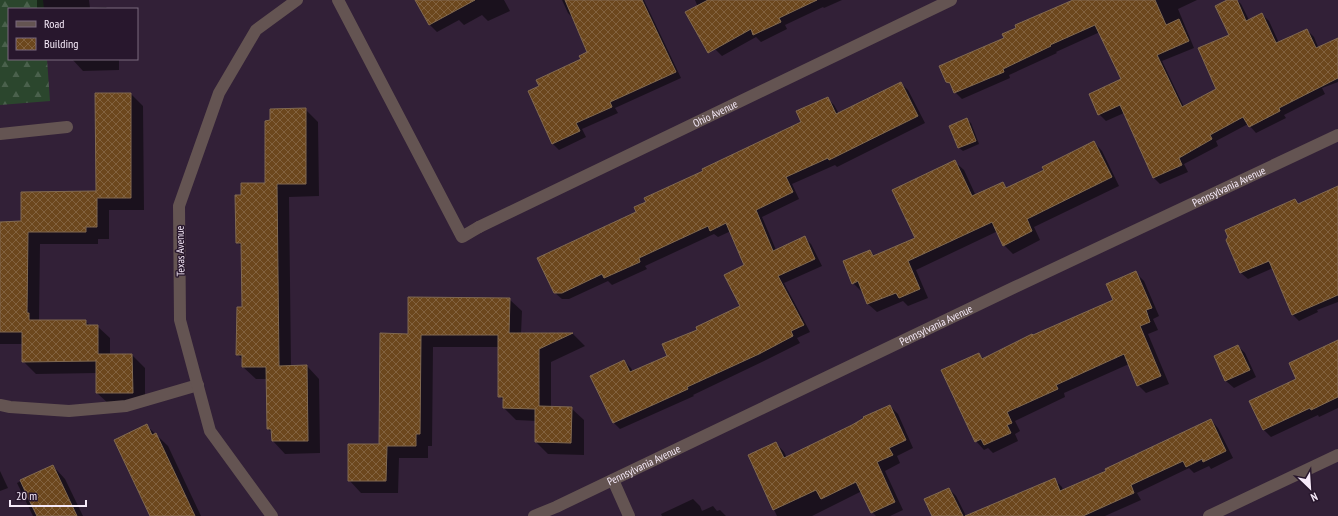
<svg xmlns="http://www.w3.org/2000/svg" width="1338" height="516" font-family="'PT Sans Narrow',sans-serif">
<defs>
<pattern id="forest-firs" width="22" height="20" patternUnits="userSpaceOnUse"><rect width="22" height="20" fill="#2b462d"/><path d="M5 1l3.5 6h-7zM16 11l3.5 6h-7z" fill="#4a614c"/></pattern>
<pattern id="building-cross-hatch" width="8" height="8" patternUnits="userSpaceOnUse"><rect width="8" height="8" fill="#6c471d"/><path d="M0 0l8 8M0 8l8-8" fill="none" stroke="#82623f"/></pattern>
</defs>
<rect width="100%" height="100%" fill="#322037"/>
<polygon fill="url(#forest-firs)" points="0,0 43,0 44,9 9,9 9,59 47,59 50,101 0,105"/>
<g fill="#0007">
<polygon points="37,0 89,0 90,8 106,7 108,9 37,9"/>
<polygon points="417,0 504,0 510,11 488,21 482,15 464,25 459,20 437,32 430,25"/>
<polygon points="562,0 644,0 681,78 615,108 618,113 582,129 586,137 559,150 553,144 529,92 540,87 582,59 589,53 575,20 568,13"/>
<polygon points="695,0 842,0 824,8 823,7 785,25 787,29 761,42 756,37 722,56 715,49"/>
<polygon points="1073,0 1197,0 1178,9 1194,48 1162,61 1184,107 1217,89 1230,35 1230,0 1237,0 1241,4 1249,20 1262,14 1269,21 1279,43 1307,30 1314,37 1318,47 1338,39 1338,82 1322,88 1325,94 1284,115 1286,118 1256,133 1248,124 1216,141 1218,146 1184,164 1188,172 1160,184 1154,178 1124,113 1106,121 1099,114 1123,79 1100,32 1056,52 1057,53 1009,75 1010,78 962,99 955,92 952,86 947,81 1005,38"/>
<polygon points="72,59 119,59 119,70 83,71"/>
<polygon points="901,83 908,90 925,123 837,167 835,165 792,184 799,199 762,217 776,250 804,237 811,244 822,266 784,283 810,332 797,338 800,343 766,360 693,395 694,396 620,429 613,422 624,361 631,368 633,372 668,357 699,330 741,307 745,266 731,231 718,237 714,234 645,266 647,269 612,285 608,281 569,299 562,299 554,292 647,202 704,171 803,123 827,98 834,105 839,114"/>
<polygon points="131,94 143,106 144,210 109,210 109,239 98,239 98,244 40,244 39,321 85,321 91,326 97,326 110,338 110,355 132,355 145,368 145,405 110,405 97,393 97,373 36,374 23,361 23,344 0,344 0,223 22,222 97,192"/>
<polygon points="305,109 318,122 319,196 289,197 291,366 307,366 319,379 320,453 285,454 273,441 272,433 268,429 267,379 256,379 243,367 243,360 237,354 243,308 242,247 237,242 242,196 266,184"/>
<polygon points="967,120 971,123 979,144 963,151 959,148 950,126"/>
<polygon points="1094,142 1102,151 1119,186 1034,227 1040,240 1013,254 1004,245 998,231 916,270 928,298 908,306 903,301 877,312 868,304 863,291 862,292 853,283 870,251 875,256 916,239 955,162 964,170 976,196 1002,183 1008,188 1045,171"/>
<polygon points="1338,187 1338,302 1317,310 1318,312 1299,321 1292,314 1273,268 1248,279 1241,273 1228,240 1295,200 1299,205"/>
<polygon points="1136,273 1144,281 1159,316 1153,319 1158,330 1148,334 1169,384 1146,393 1138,385 1129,364 1064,393 1065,397 1015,421 1020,431 1015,434 1018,441 993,453 988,448 984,450 976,441 979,354 984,359 1114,301"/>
<polygon points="509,299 522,311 521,334 573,334 585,346 551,362 551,407 571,408 584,420 584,455 548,454 536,442 536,421 516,420 504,408 504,401 499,396 499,347 433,347 432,446 428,446 428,458 399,458 398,493 361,493 349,480 380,445 409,335"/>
<polygon points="1338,342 1338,408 1319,417 1318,415 1271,437 1264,430 1250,402 1298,380"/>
<polygon points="1238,346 1245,353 1256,377 1234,388 1226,381 1215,357"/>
<polygon points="890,406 898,414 913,448 897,456 900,463 885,471 903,510 890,516 876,516 872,512 862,491 812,516 777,516 749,456 776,443 784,452 787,458"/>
<polygon points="1211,420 1218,428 1233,458 1211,469 1209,466 1194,473 1189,468 1137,493 1141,500 1105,516 984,516 1055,480 1062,487 1063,490 1107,471"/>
<polygon points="147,426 168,446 201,516 151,516"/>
<polygon points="53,466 65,479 83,516 33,516 17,483"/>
<polygon points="0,471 8,488 0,491"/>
<polygon points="949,489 956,496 966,516 933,516"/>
<polygon points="693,499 700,506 702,511 713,506 717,511 720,510 726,516 662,516 661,514"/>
</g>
<g fill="url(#building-cross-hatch)" stroke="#816950">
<polygon points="415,0 475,0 429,25"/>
<polygon points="565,0 642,0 676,72 610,102 612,107 576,123 580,131 552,144 528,91 539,86 536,80 581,59 579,56 587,52"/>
<polygon points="708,0 817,0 779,18 781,22 753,35 751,29 708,53 685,12"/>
<polygon points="1073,0 1155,0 1166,25 1179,19 1189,41 1157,55 1182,107 1216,89 1198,48 1229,35 1215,6 1227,0 1237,0 1246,21 1262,13 1276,43 1307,29 1316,48 1338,38 1338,78 1279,108 1280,111 1249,127 1243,117 1210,135 1212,139 1179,158 1182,165 1153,178 1120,105 1098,115 1089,94 1121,79 1095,25 1050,45 1051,46 1003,69 1004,72 954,93 950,83 946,82 939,66 1004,38 1002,34 1016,28 1015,25"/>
<polygon points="901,82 918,116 829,160 828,158 786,177 793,192 756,210 773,251 805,236 815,259 778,276 804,325 791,331 793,336 759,354 687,387 688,389 613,423 590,376 624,360 630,372 667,356 662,344 697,330 696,327 740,306 724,275 744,265 726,223 710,231 708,226 639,258 640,262 604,278 602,274 562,293 554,293 537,258 636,212 634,207 646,202 644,198 703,171 702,169 801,122 796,111 828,97 836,114"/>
<polygon points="95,93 131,93 131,198 97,198 97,227 86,227 86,232 28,232 27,313 29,313 29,320 86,320 86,325 98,325 98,354 132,354 133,393 96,393 96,361 22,362 22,332 0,332 0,222 21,221 21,192 96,191"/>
<polygon points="306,108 306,184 277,184 279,366 307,365 308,441 272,441 271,429 267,429 266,367 242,367 242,355 236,355 237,307 242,307 241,243 236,243 235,195 241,195 241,183 265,183 265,121 270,120 270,109"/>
<polygon points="967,118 976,141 958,148 949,126"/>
<polygon points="1094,141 1112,177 1027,219 1032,231 1003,246 992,222 908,261 920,289 899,298 896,293 867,304 858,281 852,284 843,261 870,250 873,256 915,238 892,190 955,160 972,196 1003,182 1006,188 1044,170 1042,167"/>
<polygon points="1338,186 1338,295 1292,315 1269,261 1240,273 1226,240 1228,237 1225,230 1295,199 1298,204"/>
<polygon points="1136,271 1152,308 1146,310 1150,322 1140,326 1161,376 1137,386 1124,354 1056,385 1058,389 1007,412 1012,423 1007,425 1011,433 984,445 981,439 975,442 941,370 979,353 982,359 1032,334 1033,335 1113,300 1106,284"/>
<polygon points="408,297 510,298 509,333 573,333 539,349 539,406 572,407 571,443 535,442 535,409 503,408 503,397 498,397 498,335 421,335 420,434 416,434 416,446 387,446 386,481 348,481 348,444 379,444 380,333 408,334"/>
<polygon points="1338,340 1338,397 1311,410 1310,408 1263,430 1249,401 1296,379 1289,363"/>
<polygon points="1238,345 1250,370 1225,381 1214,356"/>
<polygon points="890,405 906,440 889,448 893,455 877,462 895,502 871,513 856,482 821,499 816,490 773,510 748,455 776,442 784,458 852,425 864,418 863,417"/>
<polygon points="1211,419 1226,451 1203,462 1202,459 1186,467 1183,461 1131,485 1134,493 1083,516 965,516 1055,478 1060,491 1106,471 1105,469"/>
<polygon points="147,424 152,435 156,433 195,516 150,516 114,440"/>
<polygon points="53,465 77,516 37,516 31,504 20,480"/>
<polygon points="949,488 963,516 932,516 924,499"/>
</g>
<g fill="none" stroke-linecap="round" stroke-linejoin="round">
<g stroke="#645452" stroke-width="12">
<polyline points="338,0 462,237 479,227"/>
<polyline points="0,134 67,127"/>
<polyline points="0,405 10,407 69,411 126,406 198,385"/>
<polyline points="613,480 629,516"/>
</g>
<g stroke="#645452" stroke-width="12">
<path id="s1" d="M479 227 951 0"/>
<polyline points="272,516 210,431 180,320 179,206 219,93 256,30 297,0"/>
<path id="s2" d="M534 516 556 507 1015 287 1338 135"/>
<polyline points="1209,516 1338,455"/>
</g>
</g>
<g text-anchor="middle" stroke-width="3" stroke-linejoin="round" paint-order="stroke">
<g font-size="11" fill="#f6eaf9" stroke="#28172d">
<text dy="4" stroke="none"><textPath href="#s1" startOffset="262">Ohio Avenue</textPath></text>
<text dy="4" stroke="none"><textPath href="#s2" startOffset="769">Pennsylvania Avenue</textPath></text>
<text transform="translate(180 251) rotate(-91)" y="4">Texas Avenue</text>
<text dy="4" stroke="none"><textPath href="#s2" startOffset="445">Pennsylvania Avenue</textPath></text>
<text dy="4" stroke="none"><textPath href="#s2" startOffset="121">Pennsylvania Avenue</textPath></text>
</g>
</g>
<rect x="8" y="8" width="130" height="52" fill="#28172d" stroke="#7a6b7f"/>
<rect x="16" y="21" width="20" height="6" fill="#645452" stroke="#7a6b7f"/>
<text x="44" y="28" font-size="12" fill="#f6eaf9">Road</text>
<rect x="16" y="38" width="20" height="12" fill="url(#building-cross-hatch)" stroke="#7a6b7f"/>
<text x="44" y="48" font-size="12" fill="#f6eaf9">Building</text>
<g transform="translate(1310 488) rotate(155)" stroke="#28172d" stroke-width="3" paint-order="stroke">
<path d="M0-3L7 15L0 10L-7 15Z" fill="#f6eaf9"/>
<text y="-6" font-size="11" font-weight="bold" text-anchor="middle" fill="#f6eaf9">N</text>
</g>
<path d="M10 500v6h76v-6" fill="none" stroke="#f6eaf9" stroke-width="2"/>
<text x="16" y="500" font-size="12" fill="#f6eaf9" stroke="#28172d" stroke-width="3" paint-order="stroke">20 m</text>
</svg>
